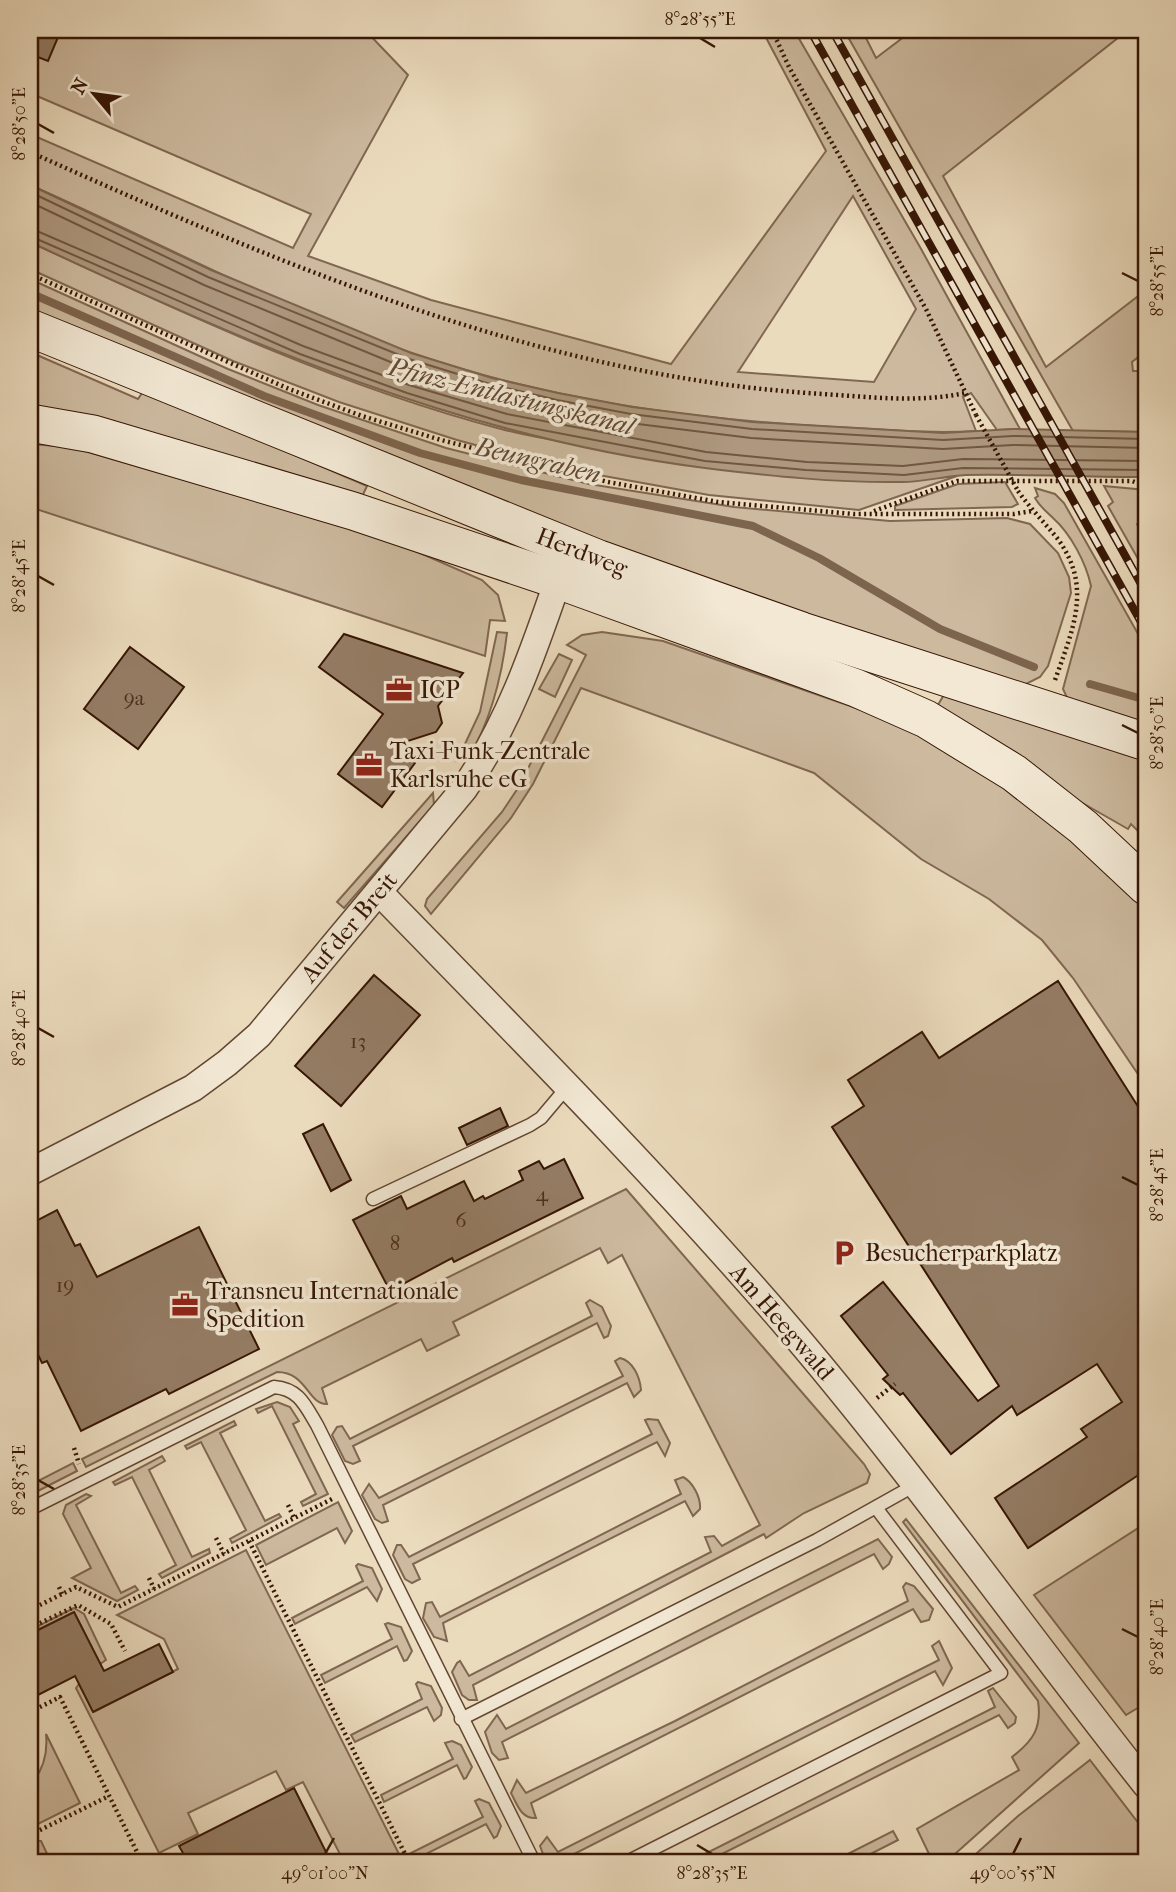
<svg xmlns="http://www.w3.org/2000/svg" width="1176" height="1892" font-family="'IM FELL French Canon',serif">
<rect width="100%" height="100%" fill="#ebdbbd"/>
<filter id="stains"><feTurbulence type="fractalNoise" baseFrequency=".00286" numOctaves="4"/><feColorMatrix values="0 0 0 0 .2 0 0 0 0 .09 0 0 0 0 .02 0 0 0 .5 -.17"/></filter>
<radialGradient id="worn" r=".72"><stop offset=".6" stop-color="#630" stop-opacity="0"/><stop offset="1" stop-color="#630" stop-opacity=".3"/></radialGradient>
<g fill="#ccb99e" stroke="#806751" stroke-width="2" fill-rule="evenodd">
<path d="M30 30H365L408 75 308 256 431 300 671 364 826 151 762 30H794L920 247 1020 429 997 430 971 393 963 397 976 431C928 434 880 429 833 427 690 419 548 400 412 353 280 308 157 241 30 185V134L293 248 311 214 30 93ZM853 196 916 309 874 382 738 372Z"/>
<polygon points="844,30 862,30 876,58 913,30 1128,30 943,176 1046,367 1146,290 1146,351 1132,362 1133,371 1146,371 1146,432 1073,431"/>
<path d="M30 242C183 313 337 386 501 429 559 444 629 450 689 459 780 473 864 486 957 476L859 510 709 495 560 468 457 440 339 402 233 361 30 269Z"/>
<polygon points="30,279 228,369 318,405 446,448 513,465 589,484 734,507 890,521 1007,518 1030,524 1058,553 1069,577 1071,593 1048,666 1040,677 1018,688 627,555 30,313"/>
<polygon points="30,352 138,399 144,390 367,486 360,501 30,406"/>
<polygon points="30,444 71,447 390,540 482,580 498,595 505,621 490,620 485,656 30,507"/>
<polygon points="1005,482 1018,504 1012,507 895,510 895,506 958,484"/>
<polygon points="1104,486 1146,490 1146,517 1137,524 1146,541 1146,573 1108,506 1113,502"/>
<path d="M1035 488 1055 494 1064 503 1146 648V728L1069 702 1063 689 1091 586C1086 563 1071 534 1053 518 1046 511 1040 507 1035 498L1038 496Z"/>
<path d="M497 632 507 633C502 676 490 722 468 759L457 761 480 712Z"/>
<polygon points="602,632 663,641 876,715 935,741 1064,829 1146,907 1146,1086 1073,978 1042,940 989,899 921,859 814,773 581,688 533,784 511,818 431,914 425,906 427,899 502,812 518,788 586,655 567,645 582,635"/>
<polygon points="559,654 572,660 555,697 539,689"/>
<polygon points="945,693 1146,758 1146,839 1131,824 1128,829 1058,789 935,710"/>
<polygon points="433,793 434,805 344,908 337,902"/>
<path d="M626 1189 864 1464 870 1474 867 1483 804 1513 766 1538 764 1534 473 1685 477 1700H469L462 1695 452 1672 457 1663 460 1661 469 1676 711 1552 705 1537 714 1536 722 1546 760 1525 622 1255 608 1263 600 1248 453 1322 459 1335 427 1351 421 1339 322 1388 327 1404C308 1405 307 1372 277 1372L86 1467 82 1459Z"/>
<polygon points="590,1300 602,1307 611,1326 608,1336 604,1338 597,1323 353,1446 360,1461 353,1464 345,1461 332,1435 337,1427 342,1426 350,1439 592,1316 586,1303"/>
<path d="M620 1358C633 1361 640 1377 641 1390L634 1397 627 1383 383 1505 388 1521 382 1523 375 1519 362 1495 369 1484 379 1498 623 1376 615 1361Z"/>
<polygon points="277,1402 290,1407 299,1421 293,1424 328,1494 303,1506 301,1502 316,1494 272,1406 258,1413 256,1409"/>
<polygon points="648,1419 658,1420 670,1443 665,1456 657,1442 413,1564 420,1579 412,1583 405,1579 393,1555 397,1545 401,1545 409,1557 652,1434 645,1420"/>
<polygon points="234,1421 236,1425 220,1433 265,1521 279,1514 281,1517 232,1543 230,1539 246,1530 201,1442 187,1449 185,1446"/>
<polygon points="162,1456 165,1461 149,1470 192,1557 209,1549 210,1553 162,1578 159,1574 176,1565 132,1477 115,1485 113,1482"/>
<polygon points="73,1463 77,1471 30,1495 30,1485"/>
<path d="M683 1477C693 1482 701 1498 700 1509L693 1516 685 1501 443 1623 447 1641 434 1637 423 1618 426 1603 432 1602 440 1617 681 1494 675 1480Z"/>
<polygon points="86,1494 91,1496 76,1505 121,1593 135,1586 138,1590 117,1601 72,1578 91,1568 63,1514 66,1505"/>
<polygon points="338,1502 352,1531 345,1543 337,1528 266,1565 256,1545"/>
<path d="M906 1519 1079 1743 946 1862H929L931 1858 917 1829 1019 1770 1012 1757C1033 1741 1042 1728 1038 1701L903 1522Z"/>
<polygon points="1146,1523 1146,1703 1126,1715 1034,1595"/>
<polygon points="878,1539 892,1557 889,1564 883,1569 874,1554 502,1742 508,1758 499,1760 492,1753 485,1732 497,1715 506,1729"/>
<polygon points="246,1550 403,1862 344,1862 303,1782 286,1790 276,1771 188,1813 198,1834 159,1853 76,1688 79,1684 94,1712 178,1669 164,1639 117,1615"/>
<polygon points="358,1564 372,1568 382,1589 377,1601 367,1587 295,1624 292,1618 363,1581 356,1566"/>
<path d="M906 1583 914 1586 933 1609 929 1620 921 1622 913 1609 531 1803 536 1818C521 1819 517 1804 511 1793L517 1780 526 1793 675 1721 908 1601 903 1587Z"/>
<polygon points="74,1608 84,1614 106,1660 100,1664 74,1612 37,1630 36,1627"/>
<polygon points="388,1623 401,1627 412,1651 407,1660 404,1661 397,1646 325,1683 321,1675 392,1639 385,1624"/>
<polygon points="939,1641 952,1668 943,1685 935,1671 570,1856 572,1862 546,1862 540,1846 547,1837 558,1852 939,1660 932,1646"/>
<polygon points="418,1682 431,1686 442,1708 441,1715 434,1721 427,1707 355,1742 351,1735 422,1699 416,1684"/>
<polygon points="993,1688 1016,1717 1015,1723 1008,1728 999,1715 706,1862 689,1862 995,1707 988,1691"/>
<path d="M46 1734 80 1803 30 1828V1785C43 1771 48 1754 46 1734Z"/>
<polygon points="452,1741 461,1745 472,1767 466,1778 464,1779 457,1765 384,1802 381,1795 453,1759 445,1743"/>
<polygon points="1090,1760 1146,1833 1146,1862 967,1862 1018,1816"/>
<polygon points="479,1799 489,1803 501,1826 497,1836 494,1838 486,1824 414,1860 411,1853 483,1817 475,1801"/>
<polygon points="893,1831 898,1840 855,1862 832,1862"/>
<polygon points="37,1841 41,1841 51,1862 30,1862 30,1844"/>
</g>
<path fill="#ad987e" stroke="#7d644d" stroke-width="2" d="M30 185 211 270 411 353 492 378 558 393 632 407 752 422 943 433 1013 429 1146 432V477C1086 477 1026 474 966 475 945 476 924 482 902 482 837 483 770 476 705 468 461 437 250 345 30 242Z"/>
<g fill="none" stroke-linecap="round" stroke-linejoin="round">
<g stroke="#715641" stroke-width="2">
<polyline points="30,192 208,277 409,359 490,384 557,400 631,414 752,429 943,440 1013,436 1146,439"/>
<polyline points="30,202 204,285 405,368 488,393 555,409 630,423 751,438 943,449 1013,445 1146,448"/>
<polyline points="30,228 303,346 409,385 507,414 706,452 807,462 903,466 963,459 1146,461"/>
<polyline points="30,236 300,354 407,393 505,423 705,461 806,470 904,475 963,468 1146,470"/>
</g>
<g stroke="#7d644d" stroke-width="8">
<polyline points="30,293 264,396 420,453 521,480 753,526 819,558 940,629 1034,667"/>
<polyline points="1090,684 1146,700"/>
</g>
</g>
<g fill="#947c64" stroke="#351504" stroke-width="2">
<polygon points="30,30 61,30 48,61 30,54"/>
<polygon points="344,634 463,673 438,706 442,723 436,732 392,746 415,763 382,807 338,774 383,714 319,667"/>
<polygon points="130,647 184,687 138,749 84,709"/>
<polygon points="374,975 420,1015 341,1106 295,1066"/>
<polygon points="1058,981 1146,1119 1146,1470 1028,1548 995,1498 1087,1437 1081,1429 1122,1402 1097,1364 1017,1415 1012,1406 951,1454 903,1393 900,1395 883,1379 888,1375 841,1316 883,1282 978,1401 999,1386 832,1127 864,1106 848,1080 922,1032 939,1058"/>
<polygon points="500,1108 508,1126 467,1145 459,1128"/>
<polygon points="323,1124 351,1180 331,1191 303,1134"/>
<polygon points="564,1159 583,1198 454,1262 452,1258 390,1291 353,1220 401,1196 407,1209 464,1181 474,1201 483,1196 485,1199 523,1180 519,1171 539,1161 544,1169"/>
<polygon points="57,1210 75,1246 80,1244 97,1277 199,1227 259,1349 169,1394 166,1389 81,1431 47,1361 42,1363 30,1338 30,1224"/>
<polygon points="74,1612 104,1671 159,1644 173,1672 93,1712 75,1676 30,1699 30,1634"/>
<polygon points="294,1788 331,1862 188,1862 179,1846"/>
</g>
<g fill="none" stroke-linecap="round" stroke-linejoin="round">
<g stroke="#624632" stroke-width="15">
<g id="lane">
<polyline points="373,1199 530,1125 541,1118 568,1086"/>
<path d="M30 1509 274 1387C299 1389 305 1405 317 1425L534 1862"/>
<polyline points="461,1719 817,1540 917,1484"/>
<polyline points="627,1862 1001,1673 877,1509"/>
</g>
</g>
<g stroke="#624632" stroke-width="29">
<g id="street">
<path d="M379 892C515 1032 653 1171 781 1319 910 1469 1023 1630 1146 1785"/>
<path d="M30 1172 193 1088 227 1063 259 1035 464 789C508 725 533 653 558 580"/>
</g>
</g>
<g stroke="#351504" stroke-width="39">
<g id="secondary">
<polyline points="30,328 599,559 802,631 1146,742"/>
<polyline points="30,423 93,434 353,511 558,580 856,688 926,719 1014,773 1083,827 1146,886"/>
</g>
</g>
<g stroke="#351504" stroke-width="4.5" stroke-dasharray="2 3.5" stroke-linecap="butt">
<polyline points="772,30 789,67 926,309 976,415"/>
<path d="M30 152C282 265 544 378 823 394 871 397 918 403 965 393"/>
<polyline points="30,274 289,389 362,416 441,440 608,482 718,502 854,514 1014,514 1032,511"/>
<path d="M1018 491C1030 508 1044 522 1057 538 1094 587 1072 631 1054 683"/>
<polyline points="874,511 957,481 1132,481 1146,486"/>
<polyline points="877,1398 895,1384"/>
<polyline points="74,1448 79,1464"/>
<polyline points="288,1505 294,1518"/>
<polyline points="216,1538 224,1554"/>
<polyline points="249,1541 409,1862"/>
<polyline points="149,1578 154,1589"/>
<polyline points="59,1587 62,1594"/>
<polyline points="30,1610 76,1587 118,1607 332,1499"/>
<polyline points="30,1628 78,1605 111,1624 125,1651"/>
<polyline points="30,1712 60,1697 142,1862"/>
<polyline points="30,1835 109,1796"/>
</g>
<use href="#lane" stroke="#f2e8d4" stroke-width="12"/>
<use href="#street" stroke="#f2e8d4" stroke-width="26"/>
<use href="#secondary" stroke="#f2e8d4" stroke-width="37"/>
<g stroke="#351504" stroke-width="8">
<g id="rail">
<polyline points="810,30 1146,631"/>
<polyline points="832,30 1146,593"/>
</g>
</g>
<use href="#rail" stroke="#f2e8d4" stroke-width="5" stroke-dasharray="16" stroke-linecap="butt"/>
<polyline stroke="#351504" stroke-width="4.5" stroke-dasharray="2 3.5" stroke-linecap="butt" points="976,415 1018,491"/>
</g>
<path fill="none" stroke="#351504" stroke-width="2.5" d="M700 38 715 47M38 124 54 133M1122 273 1138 281M38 576 54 585M1122 725 1138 733M38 1028 54 1037M1122 1177 1138 1185M38 1480 54 1489M1122 1629 1138 1637M697 1845 712 1854M325 1854 334 1838M1013 1854 1021 1838"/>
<defs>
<g id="office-bare" transform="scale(2.1)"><path d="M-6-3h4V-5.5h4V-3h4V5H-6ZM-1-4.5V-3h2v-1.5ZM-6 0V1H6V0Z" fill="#8f2418" stroke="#f2e8d4" stroke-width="2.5" paint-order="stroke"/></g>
<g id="parking-bare" transform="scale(2.1)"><path d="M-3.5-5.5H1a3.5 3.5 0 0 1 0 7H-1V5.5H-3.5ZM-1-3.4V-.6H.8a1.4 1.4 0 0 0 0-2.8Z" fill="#8f2418" stroke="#f2e8d4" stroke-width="2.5" paint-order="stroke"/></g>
</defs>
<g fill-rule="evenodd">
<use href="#office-bare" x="399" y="690"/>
<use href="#office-bare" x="369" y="765"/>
<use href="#parking-bare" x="844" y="1253"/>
<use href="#office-bare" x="185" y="1305"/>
</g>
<g text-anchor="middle" stroke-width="7" stroke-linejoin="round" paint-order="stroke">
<g font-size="21" fill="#4d2f1c">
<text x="134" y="705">9a</text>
<text x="358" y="1048">13</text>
<text x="542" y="1201">4</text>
<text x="461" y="1227">6</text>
<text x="395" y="1250">8</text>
<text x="65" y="1292">19</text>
</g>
<g font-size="24" fill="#351504" stroke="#f2e8d4">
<text transform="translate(582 552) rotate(21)" y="8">Herdweg</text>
<text transform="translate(349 927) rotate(-50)" y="8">Auf der Breit</text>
<text transform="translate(782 1322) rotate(49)" y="8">Am Heegwald</text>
</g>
<g font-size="24" fill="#351504" stroke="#f2e8d4" text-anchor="start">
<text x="420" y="698">ICP</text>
<text x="390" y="759">Taxi-Funk-Zentrale<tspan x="390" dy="28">Karlsruhe eG</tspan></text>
<text x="865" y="1261">Besucherparkplatz</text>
<text x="206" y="1299">Transneu Internationale<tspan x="206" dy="28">Spedition</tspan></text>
</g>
<g font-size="26" font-style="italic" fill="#654935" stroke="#f2e8d4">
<text transform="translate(511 396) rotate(14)" y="9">Pfinz-Entlastungskanal</text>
<text transform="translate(538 460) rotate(13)" y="9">Beungraben</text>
</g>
</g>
<rect width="1176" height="1892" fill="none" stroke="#ebdbbd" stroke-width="77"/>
<g transform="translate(94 94) rotate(299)" stroke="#f2e8d4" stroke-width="5" paint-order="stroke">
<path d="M0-5L12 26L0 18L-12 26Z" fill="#351504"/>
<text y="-10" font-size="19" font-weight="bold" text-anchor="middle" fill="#351504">N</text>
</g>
<rect x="38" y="38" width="1100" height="1816" fill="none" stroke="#351504" stroke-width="2.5"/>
<g font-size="18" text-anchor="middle" fill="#351504">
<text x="700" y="25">8°28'55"E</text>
<text transform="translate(19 124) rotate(-90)" y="6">8°28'50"E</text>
<text transform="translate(1157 281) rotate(-90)" y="6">8°28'55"E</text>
<text transform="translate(19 576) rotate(-90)" y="6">8°28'45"E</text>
<text transform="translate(1157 733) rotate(-90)" y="6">8°28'50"E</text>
<text transform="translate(19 1028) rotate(-90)" y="6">8°28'40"E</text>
<text transform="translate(1157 1185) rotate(-90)" y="6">8°28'45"E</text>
<text transform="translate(19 1480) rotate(-90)" y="6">8°28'35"E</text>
<text transform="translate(1157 1637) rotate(-90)" y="6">8°28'40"E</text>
<text x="325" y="1879">49°01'00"N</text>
<text x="712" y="1879">8°28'35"E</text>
<text x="1013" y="1879">49°00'55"N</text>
</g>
<rect width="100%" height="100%" filter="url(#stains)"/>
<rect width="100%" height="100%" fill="url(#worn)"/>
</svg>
